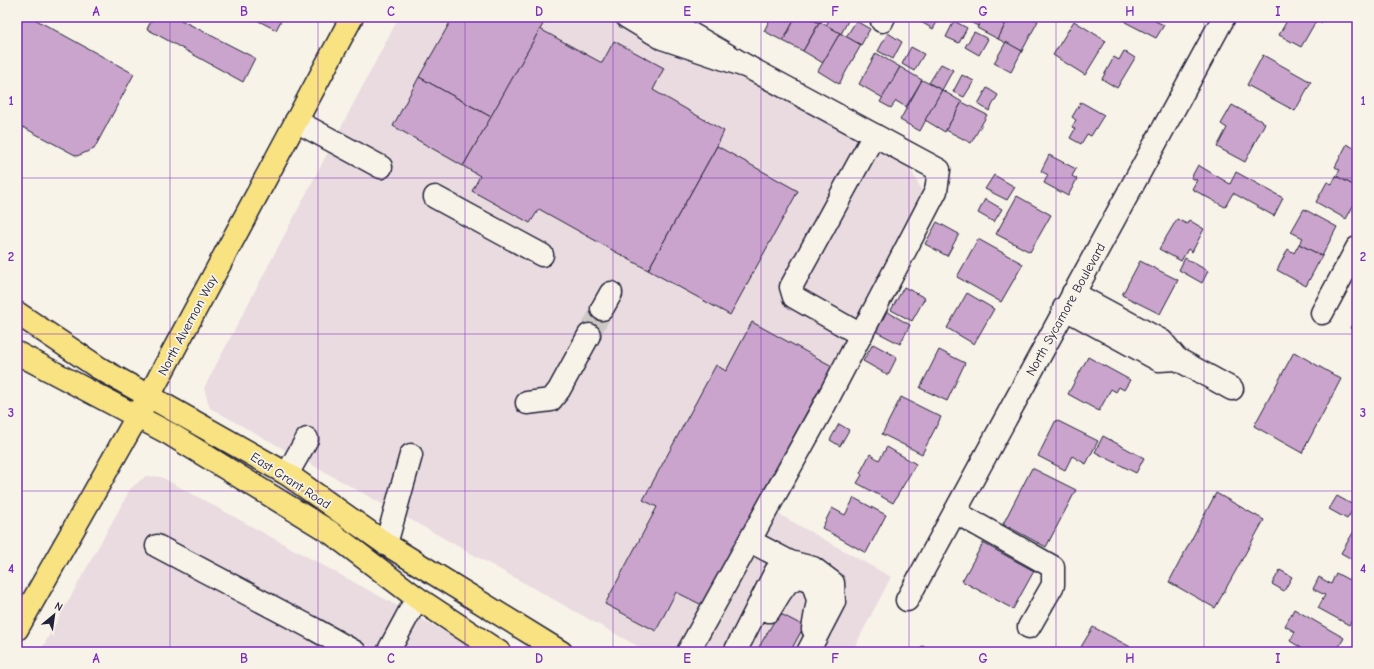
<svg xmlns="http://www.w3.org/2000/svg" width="1374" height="669" font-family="'Comic Neue',sans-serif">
<rect width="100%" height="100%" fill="#f7f3e8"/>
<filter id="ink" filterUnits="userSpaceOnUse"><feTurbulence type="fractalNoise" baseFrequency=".025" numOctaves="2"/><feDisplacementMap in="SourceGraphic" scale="8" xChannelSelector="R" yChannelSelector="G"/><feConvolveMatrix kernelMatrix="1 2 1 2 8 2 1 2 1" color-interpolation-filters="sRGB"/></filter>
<g filter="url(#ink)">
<g fill="#eadbe0">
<polygon points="399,17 634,17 910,168 933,212 775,512 891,577 852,652 648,652 210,408 204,388"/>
<polygon points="146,476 161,477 482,652 40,652 131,488"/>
</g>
<g fill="#caa4cc" stroke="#22223b">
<polygon points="24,17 31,17 134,74 94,149 77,156 17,124 17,31"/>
<polygon points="153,17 175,17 255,58 243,82 147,29"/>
<polygon points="251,17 283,17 276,30"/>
<polygon points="453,17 547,17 491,117 419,77"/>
<polygon points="771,17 796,17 783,41 764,31"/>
<polygon points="796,17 808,17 819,23 803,51 783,41"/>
<polygon points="808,17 824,17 821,22 820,22 819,23"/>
<polygon points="831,17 850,17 841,34 826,25"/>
<polygon points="924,17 940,17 933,29 921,22"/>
<polygon points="960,17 983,17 978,26"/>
<polygon points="983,17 1009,17 998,39 977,28"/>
<polygon points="1009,17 1030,17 1038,21 1022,51 998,39"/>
<polygon points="1128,17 1157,17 1155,21 1164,25 1156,38 1125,22"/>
<polygon points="1289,17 1324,17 1321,23 1316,21 1301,47 1279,35"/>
<polygon points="856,21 870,29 861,45 846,37"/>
<polygon points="954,21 967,28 959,43 946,37"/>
<polygon points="1074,21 1106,41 1085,75 1053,55"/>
<polygon points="820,22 840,33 823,63 803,51"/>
<polygon points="540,29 602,63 614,41 664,68 653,90 724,131 717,146 648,270 539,209 530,223 472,191 480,176 463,166"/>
<polygon points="974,32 988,39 979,55 965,47"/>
<polygon points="840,33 861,45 839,84 818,71"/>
<polygon points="888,33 902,42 893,59 878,51"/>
<polygon points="1006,42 1022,51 1011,72 994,63"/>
<polygon points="911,47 924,54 914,71 902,64"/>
<polygon points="1124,51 1135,58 1117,88 1102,79 1114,57 1119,60"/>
<polygon points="876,53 900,67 883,98 859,84"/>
<polygon points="1263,55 1311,82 1295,111 1247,85"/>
<polygon points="941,64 953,70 942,90 929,83"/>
<polygon points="900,67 922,80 906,107 896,101 891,108 880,102"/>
<polygon points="962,75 974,81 964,97 953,92"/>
<polygon points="419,77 491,117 463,166 393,126"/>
<polygon points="922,80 942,90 920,131 900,120"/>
<polygon points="987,88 998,95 989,111 978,104"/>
<polygon points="942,90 962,102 945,132 925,120"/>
<polygon points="962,102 987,115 971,143 946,130"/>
<polygon points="1081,102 1104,115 1091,136 1087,134 1081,144 1070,138 1075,129 1072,127 1076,120 1072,117"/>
<polygon points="1232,105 1265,123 1245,162 1217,147 1227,128 1221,124"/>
<polygon points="1347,144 1357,150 1357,187 1336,176 1340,170 1335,167"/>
<polygon points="717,146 798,191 730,315 648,270"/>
<polygon points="1049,155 1076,169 1072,176 1077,179 1068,196 1044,183 1048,175 1041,171"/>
<polygon points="1198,165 1230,184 1236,172 1283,198 1274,216 1233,193 1225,207 1192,189 1197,180 1191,178"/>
<polygon points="994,175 1015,187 1007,200 985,189"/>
<polygon points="1336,176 1357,187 1357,199 1346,219 1316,202 1327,182 1332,184"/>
<polygon points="1017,196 1051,215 1030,252 996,234"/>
<polygon points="985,199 1002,209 994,222 978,213"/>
<polygon points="1304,209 1337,227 1322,256 1299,244 1303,238 1291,232"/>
<polygon points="1177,219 1187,224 1189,220 1204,229 1192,252 1188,249 1181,261 1159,249"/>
<polygon points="937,222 959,234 947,256 925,244"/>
<polygon points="978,239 1023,264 1001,302 957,277"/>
<polygon points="1299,244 1322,256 1306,286 1277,270 1288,249 1294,253"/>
<polygon points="1185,258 1208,271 1202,283 1179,270"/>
<polygon points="1140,261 1178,280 1160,314 1122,295"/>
<polygon points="904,287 925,298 912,321 891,310"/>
<polygon points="967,293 994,309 974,344 947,328"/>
<polygon points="596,306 607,312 595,337 583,331"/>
<polygon points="886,311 910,325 900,344 875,331"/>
<polygon points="1357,316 1357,332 1350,328"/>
<polygon points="752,322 832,366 702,605 676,592 656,631 605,604 657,507 643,500 716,365 726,371"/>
<polygon points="873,344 897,357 888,375 863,361"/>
<polygon points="939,350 965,363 947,401 920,388"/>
<polygon points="1294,352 1341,379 1302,453 1254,426"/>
<polygon points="1088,357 1130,380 1124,390 1119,387 1116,392 1111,389 1099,411 1068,394"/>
<polygon points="901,397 941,417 922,454 882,434"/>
<polygon points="1056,420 1098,441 1086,464 1072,456 1065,470 1038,456"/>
<polygon points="839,424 849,430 840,446 830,440"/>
<polygon points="1103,436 1144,458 1136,473 1095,452"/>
<polygon points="887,447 916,464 893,503 857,483 862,475 860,473 870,454 879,460"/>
<polygon points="1032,468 1076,490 1046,547 1003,524"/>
<polygon points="1216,493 1264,520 1215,608 1169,582"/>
<polygon points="1337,496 1355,506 1347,519 1329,509"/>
<polygon points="854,498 886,515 866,553 822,528 832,508 845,515"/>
<polygon points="1357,526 1357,562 1341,553"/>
<polygon points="983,543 1034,571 1013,609 962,581"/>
<polygon points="1280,570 1292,577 1284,591 1272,584"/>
<polygon points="1353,572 1357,574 1357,611 1349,625 1318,608 1325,595 1313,589 1319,577 1331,584 1336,573 1349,580"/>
<polygon points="1294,609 1344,638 1336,652 1301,652 1303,649 1290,641 1295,632 1285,626"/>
<polygon points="779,613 804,626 790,652 756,652"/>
<polygon points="1093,627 1140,652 1078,652"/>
<polygon points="922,646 934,652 919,652"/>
</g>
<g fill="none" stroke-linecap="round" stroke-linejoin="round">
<polyline stroke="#ccc9c5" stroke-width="22" stroke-dasharray="22 11" stroke-linecap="butt" points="589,335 602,309"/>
<g stroke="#22223b" stroke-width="25">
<g id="minor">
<polyline points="627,17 662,38 748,67 662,17"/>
<polyline points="882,21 884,17"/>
<polyline points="296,121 381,167"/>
<polyline points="435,197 542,255"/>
<polyline points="1064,308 1159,360 1177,359 1162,341 1073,293"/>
<polyline points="602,309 611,293"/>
<polyline points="1322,313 1357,248"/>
<polyline points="861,335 794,297 791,287 874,135"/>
<polyline points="1177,359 1232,389"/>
<polyline points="527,403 551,400 559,390 589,335"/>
<polyline points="287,474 307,439"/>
<polyline points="955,512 1053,567 1053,585 1029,627"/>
<polyline points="750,541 790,562"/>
<polyline points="386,544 411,455"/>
<polyline points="157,546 314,629 355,652"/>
<polyline points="907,600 1224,17"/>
<polyline points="769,611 780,593 788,582 801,576 813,583 818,600 813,629"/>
<polyline points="388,652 417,598"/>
<polyline points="688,652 824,406 936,191 939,170 748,67"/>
<polyline points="735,652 776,571 790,562 813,568 833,583 834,602 808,652"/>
</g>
</g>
<g stroke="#22223b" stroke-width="25">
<g id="major">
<polyline points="17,313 99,368 287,474 386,544 561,652"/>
<polyline points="17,353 170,434 330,532 417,598 499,652"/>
<polyline points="17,629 155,385 352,17"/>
</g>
</g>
<use href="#minor" stroke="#f7f3e8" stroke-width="22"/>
<use href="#major" stroke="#f8e281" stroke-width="22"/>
</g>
</g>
<path fill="none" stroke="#7b2cbf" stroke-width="1" stroke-opacity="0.55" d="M170 17V652M318 17V652M465 17V652M613 17V652M761 17V652M909 17V652M1056 17V652M1204 17V652M17 178H1357M17 334H1357M17 491H1357"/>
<g text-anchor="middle" stroke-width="3.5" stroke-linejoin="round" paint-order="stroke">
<g font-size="13" fill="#22223b" stroke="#f7f3e8">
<text transform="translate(1065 309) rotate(-61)" y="5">North Sycamore Boulevard</text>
<text transform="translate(187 325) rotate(-62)" y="5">North Alvernon Way</text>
<text transform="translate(291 480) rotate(33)" y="5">East Grant Road</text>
</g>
</g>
<rect width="1374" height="669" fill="none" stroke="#f7f3e8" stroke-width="44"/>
<g transform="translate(54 615) rotate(29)" stroke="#f7f3e8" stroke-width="3" paint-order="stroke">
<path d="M0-3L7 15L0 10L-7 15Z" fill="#22223b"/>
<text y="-6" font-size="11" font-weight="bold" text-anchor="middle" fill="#22223b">N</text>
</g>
<rect x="22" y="22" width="1330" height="625" fill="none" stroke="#7b2cbf" stroke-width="1.5"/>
<g font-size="13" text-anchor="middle" font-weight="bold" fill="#7b2cbf">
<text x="96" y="16">A</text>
<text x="244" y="16">B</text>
<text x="391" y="16">C</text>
<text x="539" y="16">D</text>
<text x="687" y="16">E</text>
<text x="835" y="16">F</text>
<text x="983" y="16">G</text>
<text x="1130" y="16">H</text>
<text x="1278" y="16">I</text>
<text x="11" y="105">1</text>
<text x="1363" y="105">1</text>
<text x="11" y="261">2</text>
<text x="1363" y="261">2</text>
<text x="11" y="417">3</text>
<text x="1363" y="417">3</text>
<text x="11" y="573">4</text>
<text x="1363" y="573">4</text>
<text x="96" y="663">A</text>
<text x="244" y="663">B</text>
<text x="391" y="663">C</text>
<text x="539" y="663">D</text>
<text x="687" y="663">E</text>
<text x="835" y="663">F</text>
<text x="983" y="663">G</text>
<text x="1130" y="663">H</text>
<text x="1278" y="663">I</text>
</g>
</svg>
